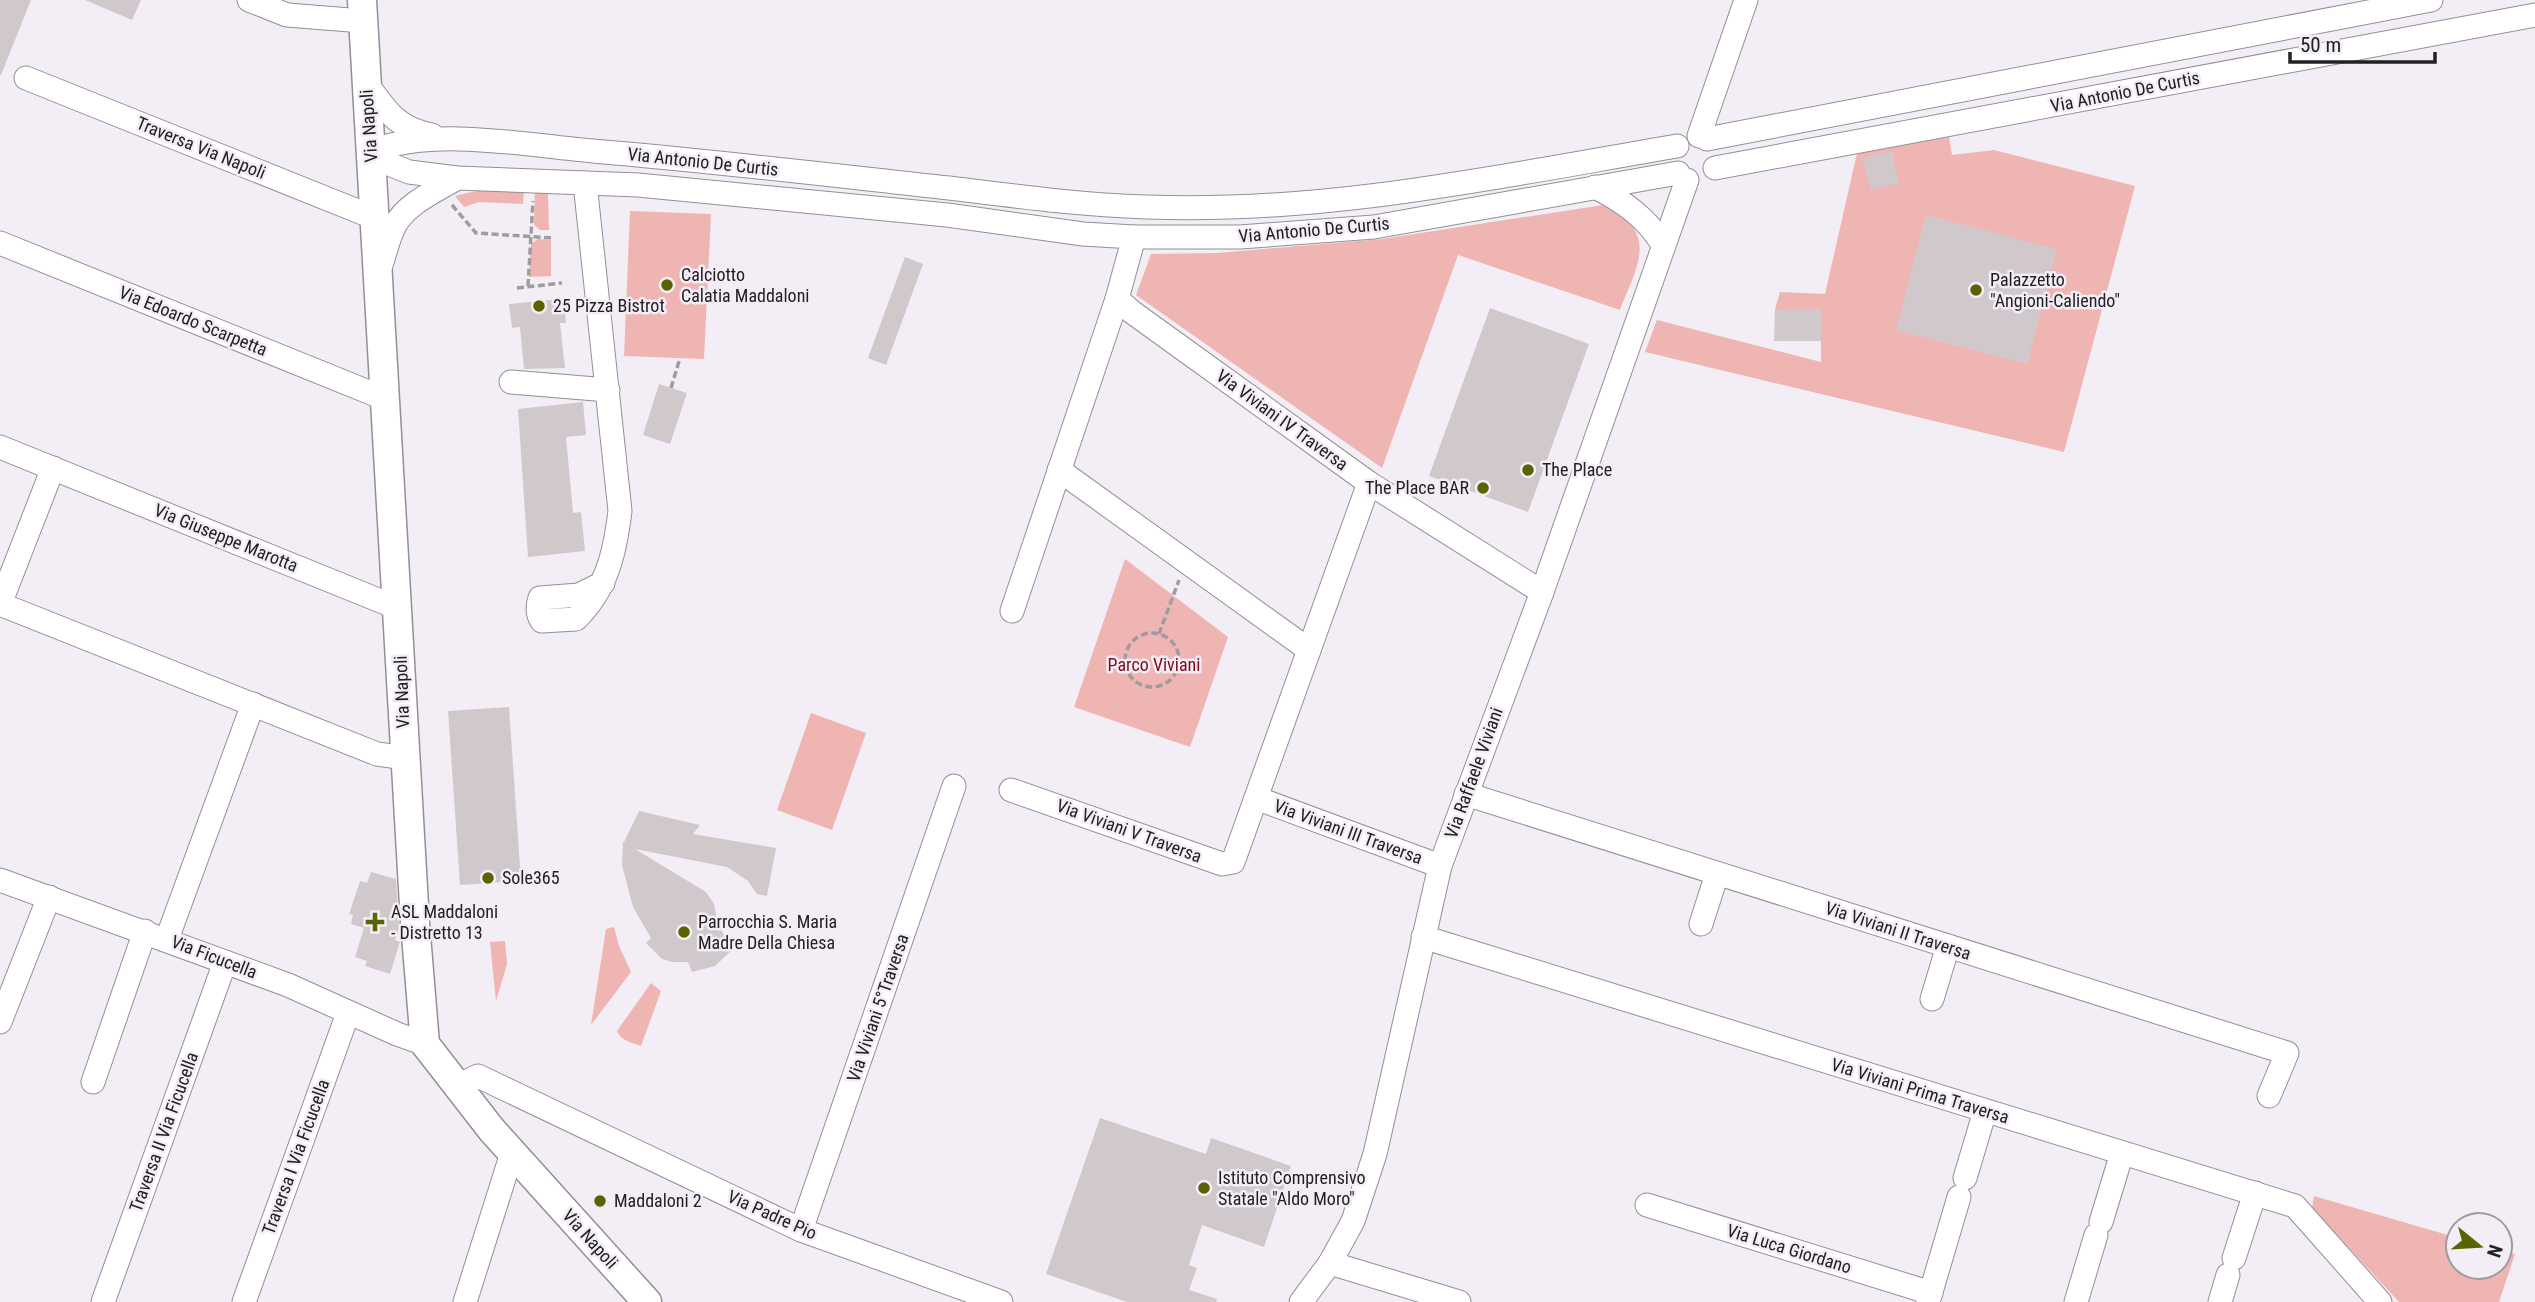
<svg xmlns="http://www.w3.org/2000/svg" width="2535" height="1302" font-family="'Roboto Condensed',sans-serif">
<rect width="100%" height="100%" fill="#f3edf5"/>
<g fill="#efb5b3">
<polygon points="1949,137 1952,155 1994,150 2135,186 2064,452 1645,352 1657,320 1821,362 1821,309 1775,309 1780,292 1825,294 1857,153"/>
<polygon points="489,188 524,191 523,204 479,202 464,207 455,196"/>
<polygon points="535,191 548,193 549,230 540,230 534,225"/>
<path d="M1603 205C1612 212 1624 217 1631 225 1652 249 1629 284 1620 310L1458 255 1382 468 1136 295 1151 254 1217 253 1382 239Z"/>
<polygon points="630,211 711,214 704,359 624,356"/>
<polygon points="538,239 551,240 551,276 529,277 531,244"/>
<polygon points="1125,559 1228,637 1190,747 1074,707"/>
<polygon points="811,713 866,733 832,830 777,810"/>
<polygon points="614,927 619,946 631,972 591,1025 606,929"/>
<polygon points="505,941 507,964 496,1001 490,942"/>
<path d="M651 983 661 991 641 1046C632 1043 620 1040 617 1031Z"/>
<polygon points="2314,1196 2458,1238 2458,1267 2500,1267 2500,1250 2515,1254 2499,1302 2399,1302 2312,1208"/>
</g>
<g fill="#d1c8cc">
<polygon points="0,0 31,0 1,75 0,75"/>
<polygon points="85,0 141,0 132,20"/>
<polygon points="1892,151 1899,183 1871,190 1863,158"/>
<polygon points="1926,215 2057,249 2027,364 1896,330"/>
<polygon points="905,257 923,264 886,365 868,358"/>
<polygon points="564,299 566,323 560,323 565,368 524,369 520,327 512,328 509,304"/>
<polygon points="1490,308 1589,344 1528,512 1429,476"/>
<polygon points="1775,309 1821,309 1821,341 1774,341"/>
<polygon points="659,384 687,393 670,444 643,435"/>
<polygon points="583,402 586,435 566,437 573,513 581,512 585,551 528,557 518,409"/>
<polygon points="509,707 521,881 460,885 448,711"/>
<polygon points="639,811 700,825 693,834 776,848 767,896 757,894 748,881 727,867 635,849 706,892 714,904 718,925 733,949 715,966 692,972 688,962 672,962 662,959 646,943 651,938 633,907 622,865 623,841 624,842"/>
<polygon points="371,872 396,879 399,930 395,940 400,942 390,974 365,966 367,961 355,957 364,928 351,924 353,915 349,914 360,881 367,883"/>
<polygon points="1100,1118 1206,1154 1211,1138 1291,1166 1264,1247 1202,1225 1189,1265 1197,1268 1189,1290 1217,1299 1216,1302 1127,1302 1046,1274"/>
</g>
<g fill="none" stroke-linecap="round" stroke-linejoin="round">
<g stroke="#948f96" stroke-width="25">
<g id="minor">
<polyline points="249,0 287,15 363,21"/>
<polyline points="26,78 375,218"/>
<path d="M367 84C387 111 397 129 432 135"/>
<polyline points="1699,136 1746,0"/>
<polyline points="1707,139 2431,0"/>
<polyline points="371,151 389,164 409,172 457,178 638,185 947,215 1083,234 1134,237 1240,237 1374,227 1678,173"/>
<path d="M371 151C439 127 522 145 593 151 712 161 830 175 949 188 1014 196 1080 205 1146 207 1325 214 1501 176 1677 146"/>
<polyline points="1715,168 2535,15"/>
<path d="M585 183 620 511C615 552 607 589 576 619L542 621C537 614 537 607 540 598L579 595 603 583"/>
<path d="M1595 187C1623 201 1647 218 1663 245"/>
<polyline points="1134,237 1117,299 1132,312 1369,483 1542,592"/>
<polyline points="0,243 386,399"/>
<path d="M380 268C385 254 388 238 395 225 407 203 436 191 457 178"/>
<polyline points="511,382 608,390"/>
<polyline points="0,447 398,608"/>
<polyline points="0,604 377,754 406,758"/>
<polyline points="0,604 53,468"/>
<polyline points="1012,611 1117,299"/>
<polyline points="1309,650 1369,483"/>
<polyline points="1011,790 1222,864 1233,862 1309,650 1059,470"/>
<polyline points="1466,794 2287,1053 2269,1096"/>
<polyline points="1256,798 1440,866"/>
<polyline points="0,880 288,985 397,1034 425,1044"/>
<polyline points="1701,924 1717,874"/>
<polyline points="1423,937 2295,1206 2380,1302"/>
<polyline points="167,939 253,704"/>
<polyline points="1932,999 1948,946"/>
<polyline points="0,1022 49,897"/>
<polyline points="93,1082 145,931"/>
<polyline points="457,1086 478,1076 801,1230 1001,1302"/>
<polyline points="1965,1178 1985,1111"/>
<polyline points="1647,1205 1931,1293"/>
<polyline points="2101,1222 2122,1153"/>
<polyline points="801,1230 954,786"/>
<polyline points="2234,1258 2255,1193"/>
<polyline points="1330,1263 1459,1302"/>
<polyline points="103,1302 225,962"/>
<polyline points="244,1302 348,1013"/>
<polyline points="465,1302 512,1153"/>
<polyline points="1301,1302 1330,1263 1353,1221 1375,1154 1440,866 1542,592 1687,180"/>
<polyline points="1928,1302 1959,1197"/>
<polyline points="2076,1302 2096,1235"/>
<polyline points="2220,1302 2228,1275"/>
</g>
</g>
<g stroke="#948f96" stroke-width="31">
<polyline id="major" points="362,0 415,923 425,1044 491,1129 647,1302"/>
</g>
<g stroke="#a09ba1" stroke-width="3.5" stroke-dasharray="7 3.5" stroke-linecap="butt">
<polyline points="452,205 476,233 553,238"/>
<polyline points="528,286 533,201"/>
<polyline points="517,288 562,283"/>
<polyline points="671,388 680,358"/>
<circle cx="1152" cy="660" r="27"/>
<polyline points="1159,634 1179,580"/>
</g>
<use href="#minor" stroke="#fff" stroke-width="23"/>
<use href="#major" stroke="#fff" stroke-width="28"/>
</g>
<g fill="#5a6301" stroke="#f3edf5" stroke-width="2.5">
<circle cx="667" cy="285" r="7"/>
<circle cx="1976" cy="290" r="7"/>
<circle cx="539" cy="306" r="7"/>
<circle cx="1528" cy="470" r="7"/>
<circle cx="1483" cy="488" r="7"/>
<circle cx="488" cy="878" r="7"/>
<path d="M371.5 911.5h7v7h7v7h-7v7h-7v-7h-7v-7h7z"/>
<circle cx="684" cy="932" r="7"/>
<circle cx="1204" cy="1188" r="7"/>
<circle cx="600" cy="1201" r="7"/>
</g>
<g text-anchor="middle" stroke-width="5" stroke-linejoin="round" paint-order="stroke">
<g font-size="18" fill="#222023" stroke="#f3edf5">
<text transform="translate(2125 92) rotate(-11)" y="6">Via Antonio De Curtis</text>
<text transform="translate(369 126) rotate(-94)" y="6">Via Napoli</text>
<text transform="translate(201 148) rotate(22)" y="6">Traversa Via Napoli</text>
<text transform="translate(703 162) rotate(6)" y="6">Via Antonio De Curtis</text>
<text transform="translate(1314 230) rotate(-5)" y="6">Via Antonio De Curtis</text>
<text transform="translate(193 321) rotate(22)" y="6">Via Edoardo Scarpetta</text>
<text transform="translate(1282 420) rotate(36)" y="6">Via Viviani IV Traversa</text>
<text transform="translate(226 538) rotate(22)" y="6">Via Giuseppe Marotta</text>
<text transform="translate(402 692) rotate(-92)" y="6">Via Napoli</text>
<text transform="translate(1474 773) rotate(-70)" y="6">Via Raffaele Viviani</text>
<text transform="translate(1129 831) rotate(20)" y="6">Via Viviani V Traversa</text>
<text transform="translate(1348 832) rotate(20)" y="6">Via Viviani III Traversa</text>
<text transform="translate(1898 931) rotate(18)" y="6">Via Viviani II Traversa</text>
<text transform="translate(214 957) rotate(21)" y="6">Via Ficucella</text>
<text transform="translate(878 1008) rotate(-71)" y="6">Via Viviani 5°Traversa</text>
<text transform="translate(1920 1091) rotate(17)" y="6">Via Viviani Prima Traversa</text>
<text transform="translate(164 1132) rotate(-70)" y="6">Traversa II Via Ficucella</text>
<text transform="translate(296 1157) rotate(-70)" y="6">Traversa I Via Ficucella</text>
<text transform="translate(772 1215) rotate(24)" y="6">Via Padre Pio</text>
<text transform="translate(590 1239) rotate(48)" y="6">Via Napoli</text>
<text transform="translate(1789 1249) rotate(17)" y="6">Via Luca Giordano</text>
</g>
<g font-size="18" fill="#222023" stroke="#f3edf5" text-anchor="start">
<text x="681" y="281">Calciotto<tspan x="681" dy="21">Calatia Maddaloni</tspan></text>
<text x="1990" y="286">Palazzetto<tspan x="1990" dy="21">"Angioni-Caliendo"</tspan></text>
<text x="553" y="312">25 Pizza Bistrot</text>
<text x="1542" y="476">The Place</text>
<text x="1469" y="494" text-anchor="end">The Place BAR</text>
<text x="502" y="884">Sole365</text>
<text x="391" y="918">ASL Maddaloni<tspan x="391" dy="21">- Distretto 13</tspan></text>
<text x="698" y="928">Parrocchia S. Maria<tspan x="698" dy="21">Madre Della Chiesa</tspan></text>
<text x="1218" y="1184">Istituto Comprensivo<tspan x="1218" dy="21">Statale "Aldo Moro"</tspan></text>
<text x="614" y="1207">Maddaloni 2</text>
</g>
<g font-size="18" fill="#7b0b1d" stroke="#f3edf5">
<text x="1154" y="671">Parco Viviani</text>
</g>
</g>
<g transform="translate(2479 1246) rotate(108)"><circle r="33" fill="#f3edf5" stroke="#9f9ba1" stroke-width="2"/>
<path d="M0-5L12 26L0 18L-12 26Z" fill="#5a6301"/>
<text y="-10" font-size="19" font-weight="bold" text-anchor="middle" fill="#222023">N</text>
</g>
<path d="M2290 52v10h145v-10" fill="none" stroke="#222023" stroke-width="3.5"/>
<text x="2300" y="52" font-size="21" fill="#222023" stroke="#f3edf5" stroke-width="5" paint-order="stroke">50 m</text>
</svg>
